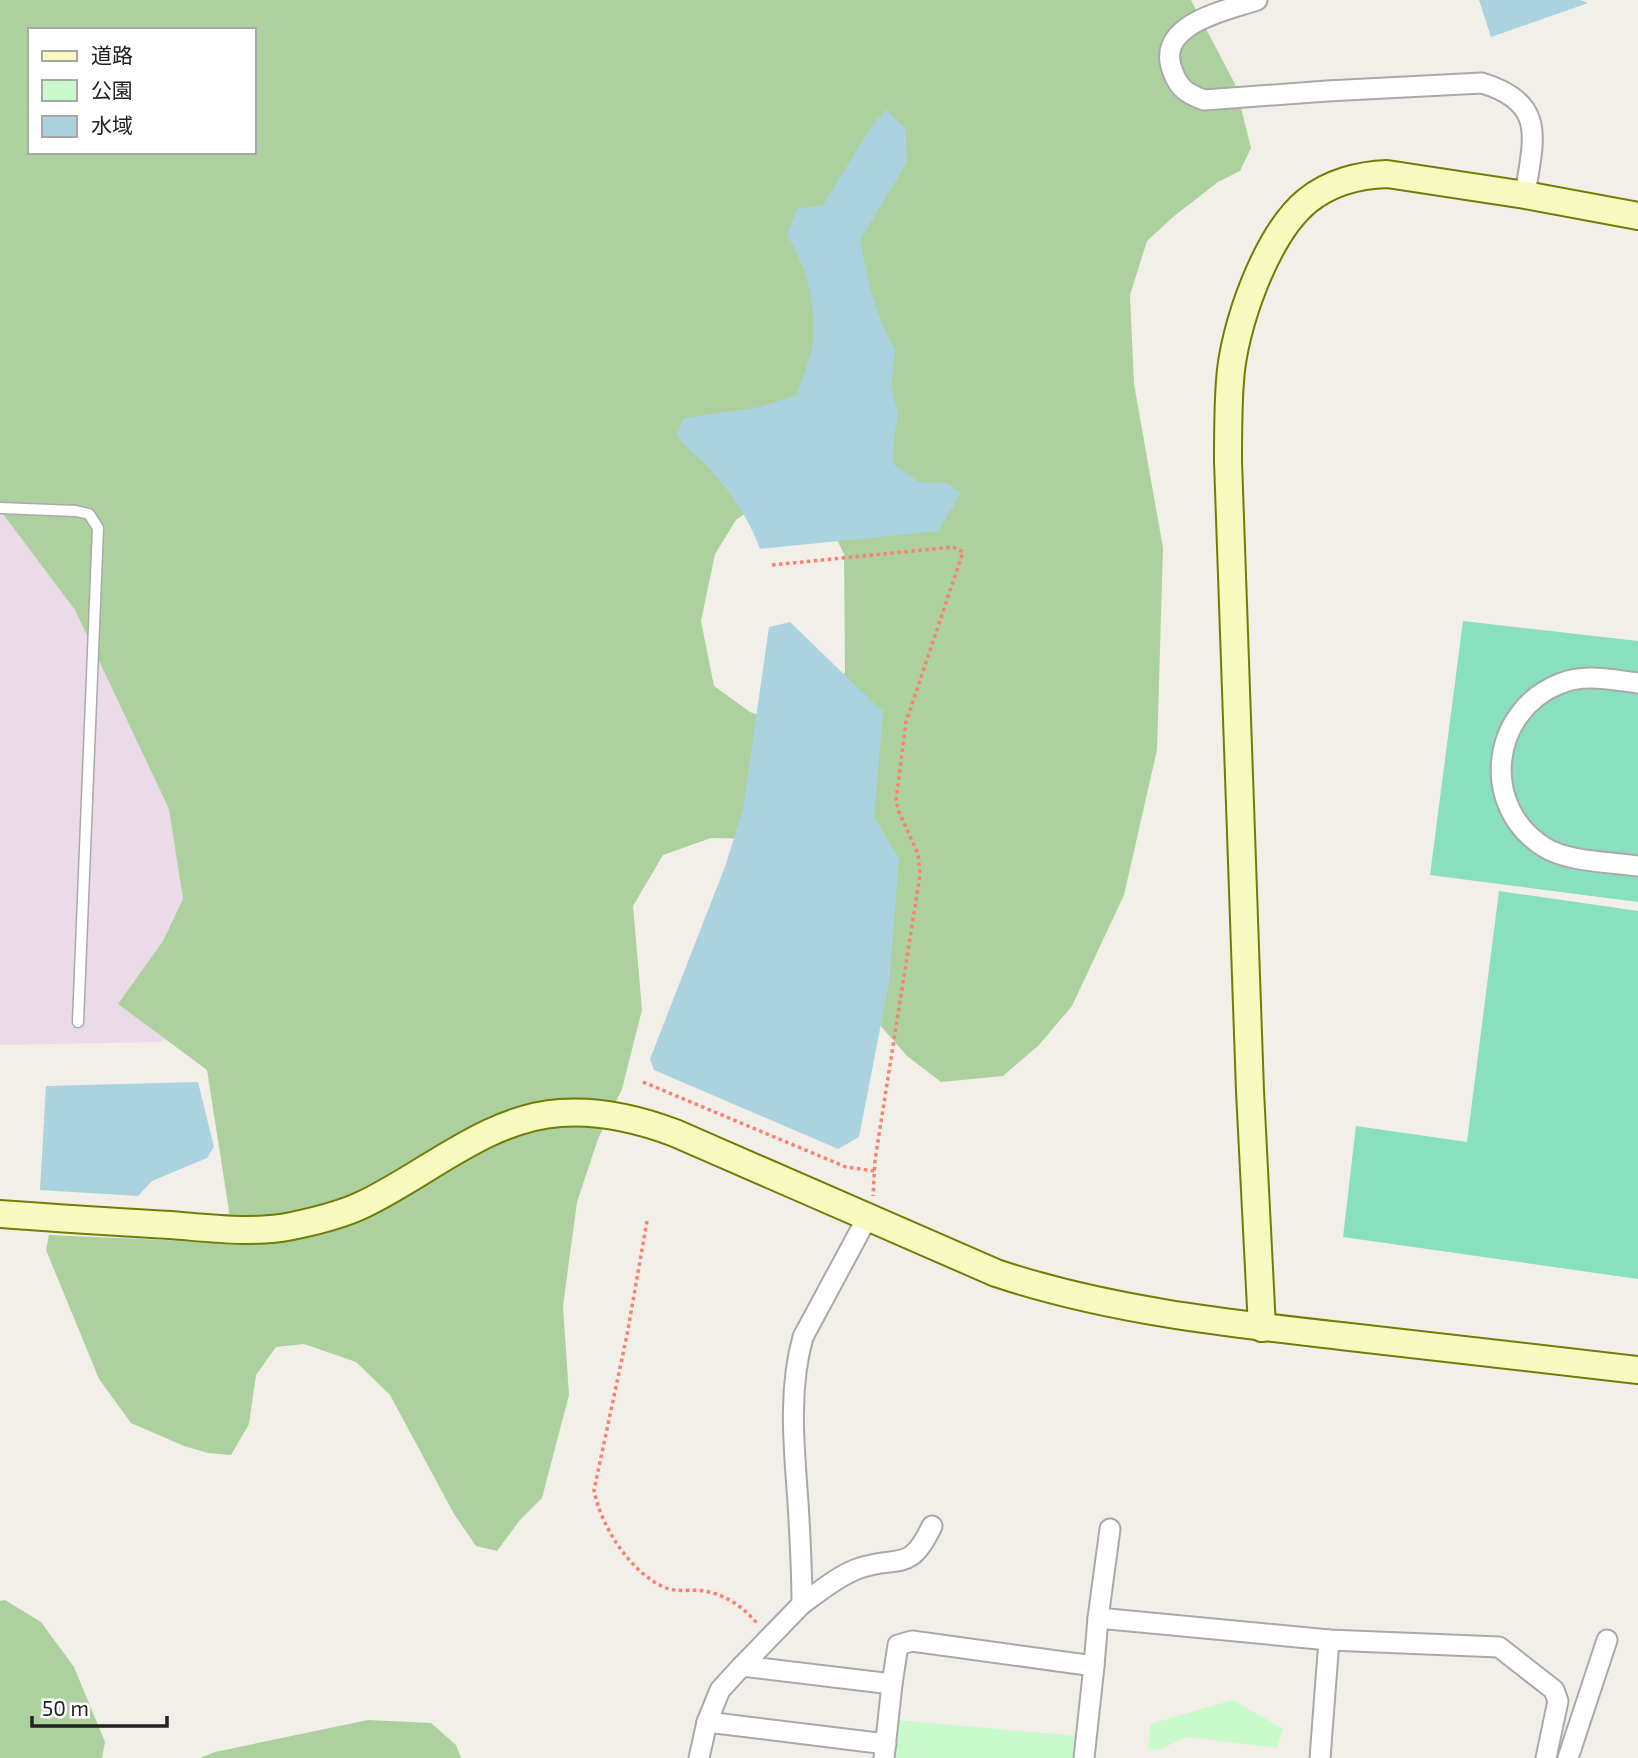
<svg xmlns="http://www.w3.org/2000/svg" width="1638" height="1758" font-family="'Exo 2','Noto Sans JP',sans-serif">
<rect width="100%" height="100%" fill="#f2efe9"/>
<polygon fill="#ebdbe8" points="0,368 277,674 186,1004 162,1042 0,1045"/>
<g fill="#add19e" fill-rule="evenodd">
<path d="M0 0H1191L1235 84 1251 148 1240 171 1218 182 1173 217 1147 241 1130 295 1134 384 1163 548 1157 750 1124 895 1072 1006 1039 1045 1003 1076 941 1082 907 1056 860 1002 760 839 711 838 663 855 633 906 642 1010 622 1089 598 1139 577 1202 563 1306 569 1395 542 1498 520 1520 497 1551 476 1546 454 1514 390 1395 356 1362 304 1344 276 1347 256 1375 249 1424 231 1455 208 1453 184 1446 131 1423 99 1379 46 1250 49 1235 234 1243 207 1070 118 1004 163 941 183 899 169 809 75 610 0 510ZM30 30H254V152H30ZM755 506 828 522 844 554 845 672 830 694 777 721 750 712 714 686 701 621 715 554 736 520Z"/>
<polygon points="5,1600 41,1622 74,1667 105,1742 102,1758 0,1758 0,1601"/>
<polygon points="368,1720 431,1723 456,1745 461,1758 200,1758 215,1752"/>
</g>
<g fill="#c8facc">
<polygon points="1233,1700 1283,1729 1277,1748 1187,1737 1158,1750 1148,1748 1150,1724"/>
<polygon points="896,1720 1079,1736 1077,1758 892,1758"/>
</g>
<g fill="#88e0be">
<polygon points="1463,621 1638,641 1638,902 1430,875"/>
<polygon points="1499,891 1638,911 1638,1279 1343,1237 1356,1126 1467,1142"/>
</g>
<g fill="#aad3df">
<polygon points="1479,0 1580,0 1588,3 1491,37"/>
<path d="M886 110 905 128 907 162 860 240 869 284 880 320 895 350 891 386 898 414 894 437 893 464 919 482 947 483 961 493 938 531 760 549C749 518 729 490 707 466 696 454 686 449 677 435L684 418 760 407 797 395C802 378 811 359 813 341 816 302 807 268 787 235L797 209 823 205 871 127Z"/>
<polygon points="790,622 883,712 874,817 899,858 889,983 859,1137 838,1149 654,1070 650,1059 726,864 743,809 769,627"/>
<polygon points="198,1082 214,1147 207,1158 152,1181 138,1196 40,1190 46,1086"/>
</g>
<g fill="none" stroke-linecap="round" stroke-linejoin="round">
<g stroke="#a9a9a9" stroke-width="13">
<polyline id="lane" points="0,508 76,511 89,514 98,528 78,1022"/>
</g>
<g stroke="#a9a9a9" stroke-width="23">
<g id="street">
<path d="M1257 0C1226 11 1153 24 1173 72 1179 89 1188 94 1204 100L1327 91 1482 83C1548 103 1533 140 1525 195"/>
<path d="M1638 683C1612 680 1584 673 1559 684 1490 712 1480 807 1544 847 1567 862 1611 862 1638 866"/>
<path d="M802 1604C819 1592 838 1576 857 1569 898 1554 909 1575 932 1526"/>
<polyline points="1098,1618 1110,1529"/>
<path d="M742 1666 802 1604C802 1570 800 1536 798 1502 794 1448 788 1390 803 1337L867 1218"/>
<polyline points="707,1722 886,1744"/>
<polyline points="699,1758 707,1722 720,1690 742,1666 892,1684 898,1645 912,1641 1094,1666 1098,1618 1329,1640 1499,1647 1554,1690 1558,1701 1546,1758"/>
<polyline points="884,1758 892,1684"/>
<polyline points="1084,1758 1094,1666"/>
<polyline points="1320,1758 1329,1640"/>
<polyline points="1568,1758 1607,1640"/>
</g>
</g>
<g stroke="#707d05" stroke-width="30">
<g id="secondary">
<path d="M0 1214C57 1218 113 1222 170 1225 210 1228 253 1234 292 1226 316 1221 342 1215 364 1204 427 1174 487 1118 560 1113 600 1110 638 1119 675 1133L996 1273C1107 1310 1225 1323 1341 1336 1440 1347 1539 1358 1638 1370"/>
<path d="M1262 1328 1250 1091 1228 461C1228 435 1228 407 1230 381 1233 328 1266 235 1307 201 1329 183 1359 175 1387 174L1525 195 1638 216"/>
</g>
</g>
<g stroke="#fa8072" stroke-width="3.5" stroke-dasharray="3.5 3.5" stroke-linecap="butt">
<polyline points="772,565 953,547 963,552 906,722 896,800 899,812 918,854 920,875 875,1160 873,1196"/>
<polyline points="643,1082 846,1167 875,1171"/>
<path d="M647 1221 627 1335 594 1490C600 1525 631 1574 666 1588 679 1593 695 1588 709 1592 728 1596 747 1610 758 1625"/>
</g>
<use href="#lane" stroke="#fff" stroke-width="10"/>
<use href="#street" stroke="#fff" stroke-width="19"/>
<use href="#secondary" stroke="#f7fabf" stroke-width="26"/>
</g>
<rect x="28" y="28" width="228" height="126" fill="#ffffff" stroke="#a7a7a7" stroke-width="2"/>
<rect x="42" y="51" width="35" height="10" fill="#f7fabf" stroke="#a7a7a7" stroke-width="2"/>
<text x="91" y="63" font-size="21" fill="#222222">道路</text>
<rect x="42" y="80" width="35" height="21" fill="#c8facc" stroke="#a7a7a7" stroke-width="2"/>
<text x="91" y="98" font-size="21" fill="#222222">公園</text>
<rect x="42" y="116" width="35" height="21" fill="#aad3df" stroke="#a7a7a7" stroke-width="2"/>
<text x="91" y="133" font-size="21" fill="#222222">水域</text>
<path d="M32 1716v10h135v-10" fill="none" stroke="#222222" stroke-width="3.5"/>
<text x="42" y="1716" font-size="21" fill="#222222" stroke="#ffffff" stroke-width="5" paint-order="stroke">50 m</text>
</svg>
